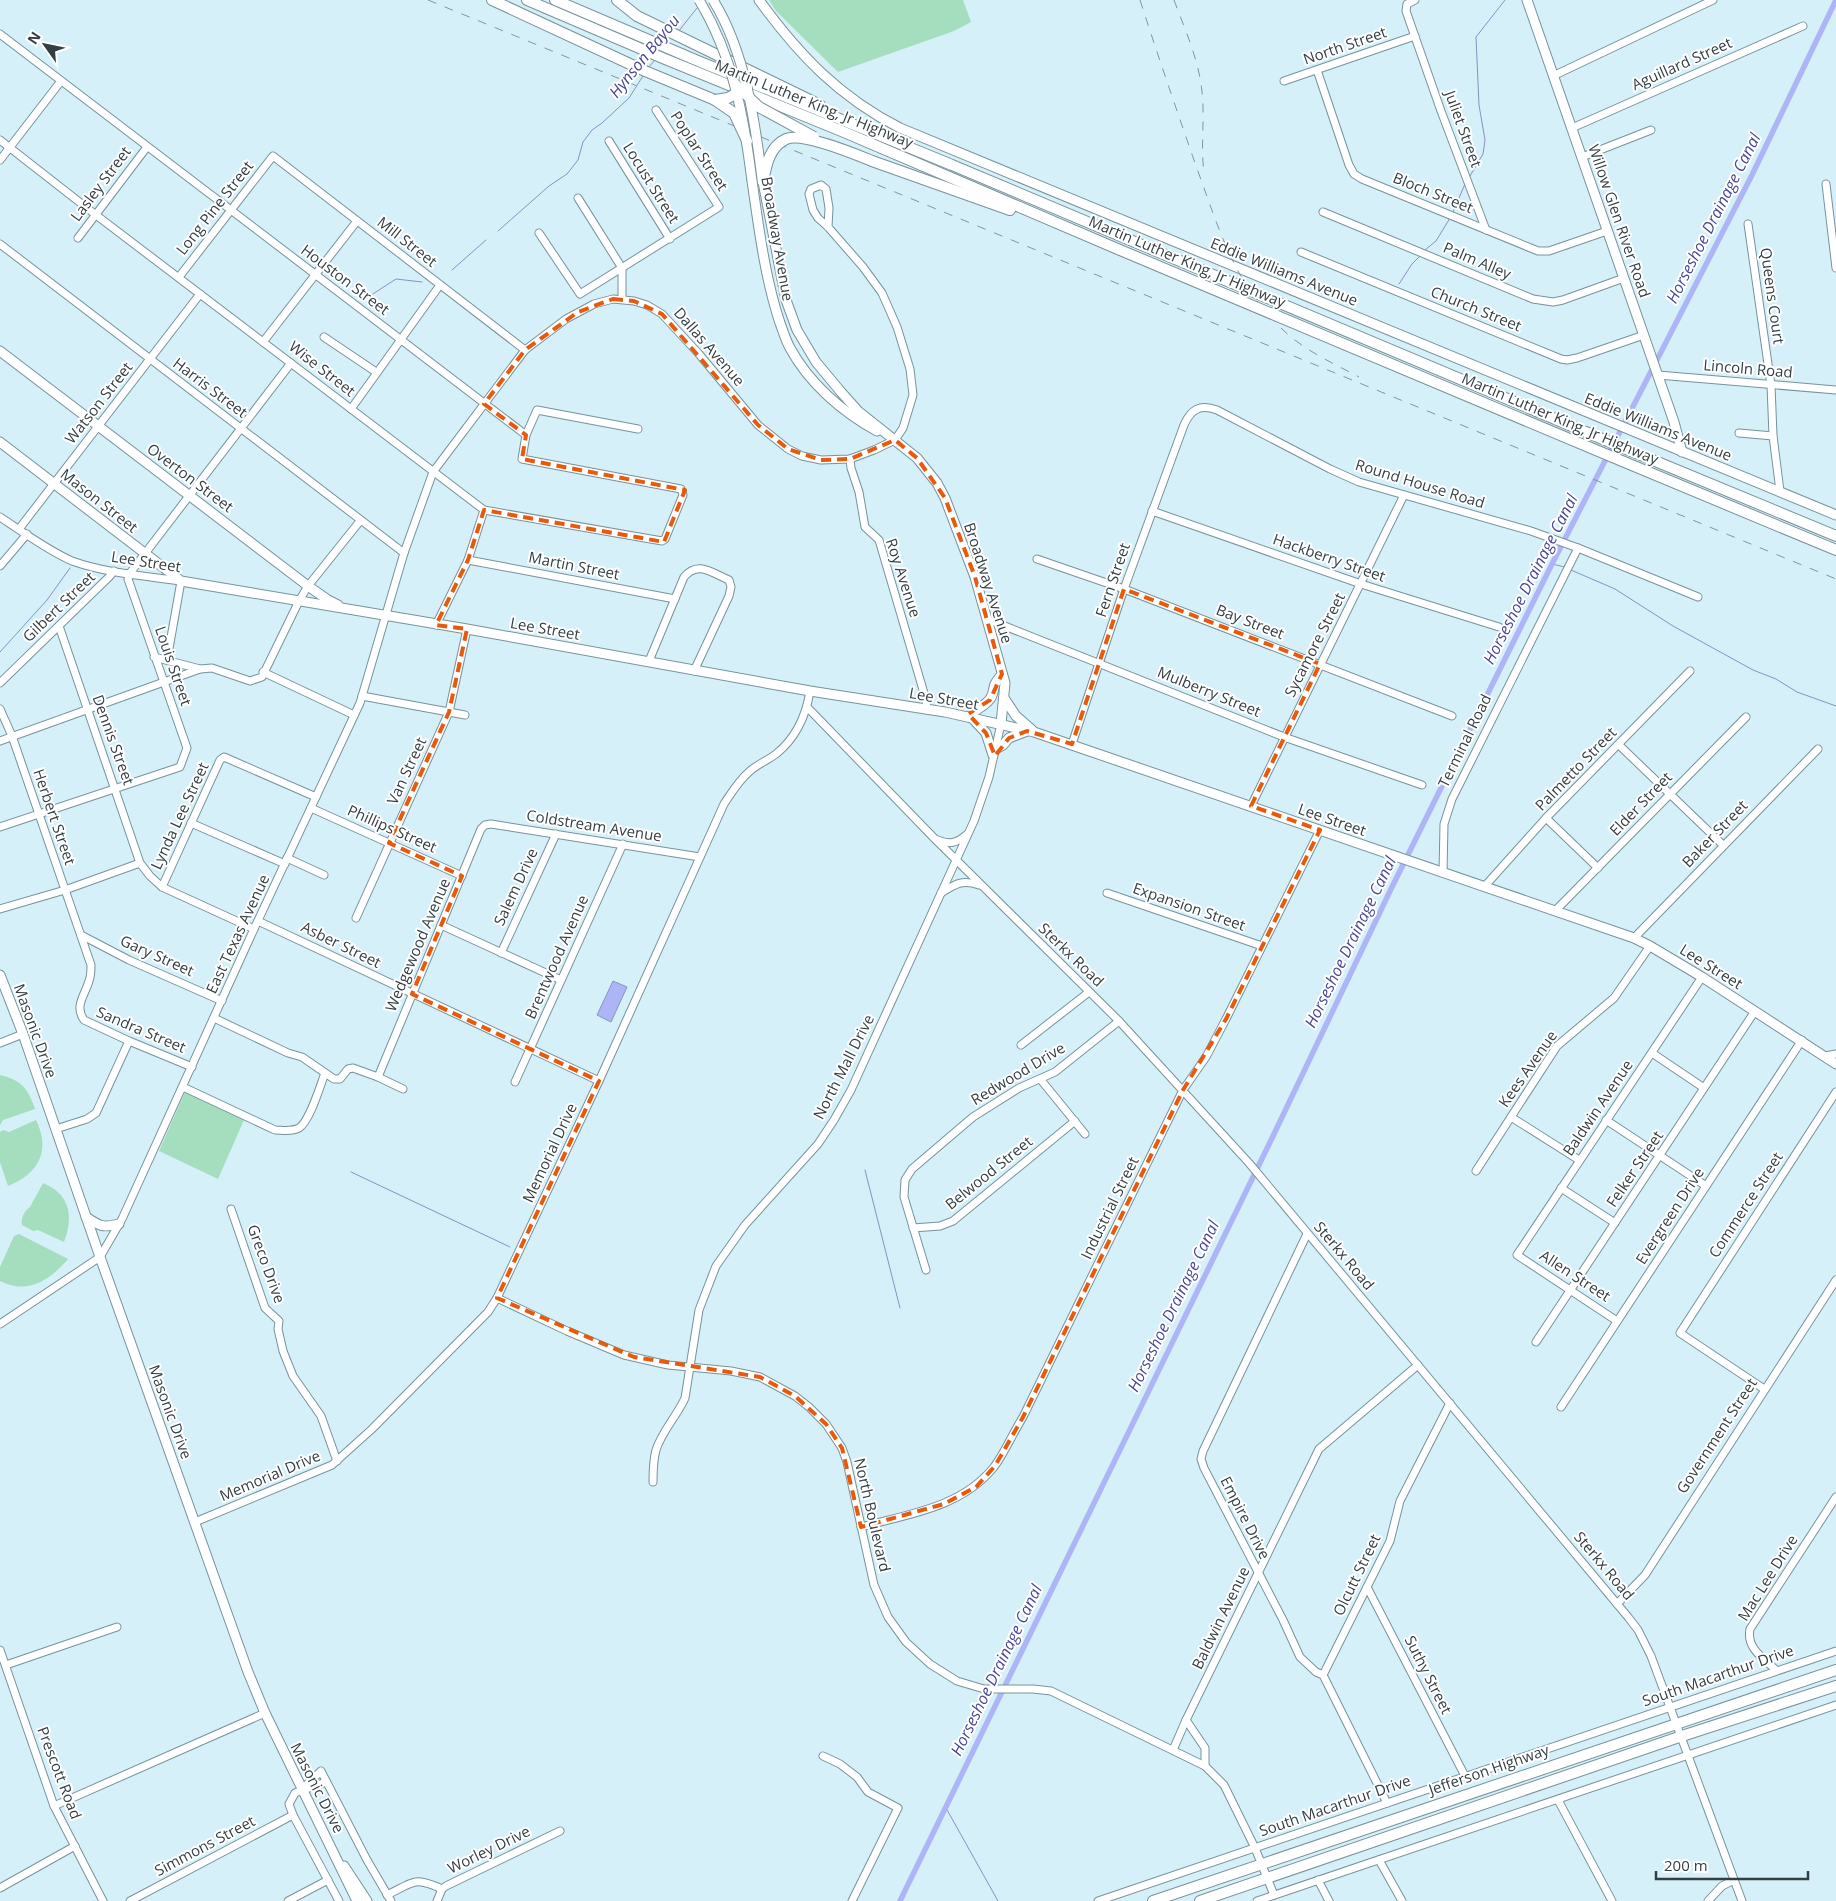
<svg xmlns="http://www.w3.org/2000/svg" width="1836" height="1901" font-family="'Open Sans',sans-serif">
<rect width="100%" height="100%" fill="#d5f0f9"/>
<g fill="#a5debe">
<polygon points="769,0 963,0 971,22 954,31 838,72 776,11"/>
<path d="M0 1075C21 1080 28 1088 35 1109L3 1120 0 1125Z"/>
<polygon points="185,1092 244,1120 218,1179 159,1151"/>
<path d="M36 1120C51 1150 39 1174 8 1186L0 1162V1132L3 1130 9 1132Z"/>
<path d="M43 1183C70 1194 74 1216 64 1242L38 1230 33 1231 22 1225C21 1218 24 1211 30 1207Z"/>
<path d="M19 1234 68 1259C50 1280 28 1295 0 1281V1267L14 1236Z"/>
</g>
<polygon fill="#aeb5f7" stroke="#8992c1" points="613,981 627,987 611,1022 597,1015"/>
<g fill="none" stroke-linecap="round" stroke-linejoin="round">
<g stroke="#8992c1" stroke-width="1">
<polyline points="678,32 697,8"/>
<polyline points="648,68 655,60"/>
<polyline points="1470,176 1483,154 1485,140 1479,105 1476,37 1505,0"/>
<polyline points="1453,212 1465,184"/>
<polyline points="498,231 549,186 567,174 578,160 583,142 592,130 602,123 629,98 643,76"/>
<polyline points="1425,250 1436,241 1450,218"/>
<polyline points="452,270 486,240"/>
<polyline points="1399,284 1412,264 1421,255"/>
<polyline points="362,301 396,279 422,282"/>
<polyline points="1552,564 1565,567"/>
<polyline points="1571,570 1615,589 1673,626 1753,670 1776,679 1797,692 1836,706"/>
<polyline points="0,652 47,600 70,568"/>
<polyline points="865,1170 900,1308"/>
<polyline points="351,1172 510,1247"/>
<polyline points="946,1808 998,1901"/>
</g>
<polyline stroke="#aeb5f7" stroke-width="5.5" points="900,1901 1274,1134 1391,889 1552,564 1752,175 1836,0"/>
<g stroke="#79929a" stroke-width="9">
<g id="minor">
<polyline points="1415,0 1407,4 1406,11 1441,111 1486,230"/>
<polyline points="0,34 526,435 522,459 681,489 683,495 665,539 662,541 484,510 96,215 0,140"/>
<polyline points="1317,70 1349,165 1354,174 1362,179 1538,251 1549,251 1607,231"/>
<polyline points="1553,76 1713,0"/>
<polyline points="1284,81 1415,36"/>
<polyline points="1572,128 1803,26"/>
<polyline points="609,141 670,239"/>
<polyline points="1582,157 1651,130"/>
<polyline points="0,160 61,81"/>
<polyline points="1826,184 1836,268"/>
<polyline points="578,198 622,268 622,299"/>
<polyline points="1323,212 1533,299 1553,302 1563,300 1624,278"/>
<polyline points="1748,224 1771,385 1773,436 1780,491"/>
<polyline points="539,233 580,294 719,207 656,110"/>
<polyline points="78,238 147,147"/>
<polyline points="0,244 404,553"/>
<polyline points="1301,252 1561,359 1567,360 1577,358 1644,335"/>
<polyline points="179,277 273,156 525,350"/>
<polyline points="324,337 376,372"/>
<polyline points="263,342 357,221"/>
<polyline points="1658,375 1836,390"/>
<polyline points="351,409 440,285"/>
<polyline points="1739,433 1773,436"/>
<polyline points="526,435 537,410 638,429"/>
<polyline points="850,459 851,468 859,492 865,527 879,540 926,700 927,710"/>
<polyline points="1152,511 1361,584 1499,627"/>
<path d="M0 517C23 532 47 550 72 561 105 573 146 576 181 581L167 660"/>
<polyline points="19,529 200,294"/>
<polyline points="1578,548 1698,597"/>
<polyline points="1037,559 1124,589 1452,716"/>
<polyline points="468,560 675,599"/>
<polyline points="0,566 27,534"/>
<polyline points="130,573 291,363"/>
<polyline points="987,619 1284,737 1422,785"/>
<polyline points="436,625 468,560 484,510"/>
<polyline points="59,626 140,863 150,876 162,887 254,929"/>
<polyline points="154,657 200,669 212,668 250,681 262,677 299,601 308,586 360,521"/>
<path d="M649 661 684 577C698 560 712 573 729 580L731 587 729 596 694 671"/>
<polyline points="263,672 354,715"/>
<polyline points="0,683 109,577 114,571"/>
<polyline points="362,696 465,715"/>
<polyline points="808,708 934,838 1119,1021 1249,1163 1628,1617 1638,1630 1651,1656 1742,1901"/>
<path d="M0 709 12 736 91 965C91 971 91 976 89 981 85 995 74 1006 84 1020L129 1041 192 1067"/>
<polyline points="0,741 200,669"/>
<path d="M1072 744 1124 589 1184 425C1191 409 1200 404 1217 410L1330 469 1359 482 1531 531 1578 548 1452 799 1444 824 1443 873"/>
<polyline points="1619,745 1723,845"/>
<polyline points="1251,806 1404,495"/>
<polyline points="311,808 462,876"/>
<polyline points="1546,818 1598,868"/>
<polyline points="191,823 285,864"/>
<polyline points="0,827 180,767 187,748 128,579 130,573"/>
<path d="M938 840C949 845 957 843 966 835"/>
<polyline points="287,858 324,875"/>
<polyline points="162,887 220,760 224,757 316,797"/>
<polyline points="1484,887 1546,818 1690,671"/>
<path d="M941 893C955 884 963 879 979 885"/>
<polyline points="1107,893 1262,946"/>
<polyline points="0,909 65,890 140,863"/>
<polyline points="1555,911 1746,717"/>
<polyline points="356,918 449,712 467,629"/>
<polyline points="258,921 599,1081"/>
<polyline points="441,925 561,980"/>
<polyline points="81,935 129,960 222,1001"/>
<polyline points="1634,938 1818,749"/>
<polyline points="501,953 556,834"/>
<polyline points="214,1018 288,1053 302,1057 334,1079 340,1079 348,1069 353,1068 378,1077 403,1089"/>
<polyline points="0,1043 23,1034"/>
<polyline points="1021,1045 1089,992"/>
<polyline points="1652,1053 1704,1088"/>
<polyline points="1825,1056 1836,1054"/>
<polyline points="378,1077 481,829 485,825 491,824 700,857"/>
<polyline points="1041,1080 1085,1134"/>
<polyline points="515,1082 623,844"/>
<path d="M183 1087 275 1130C282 1130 292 1132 299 1128 310 1121 320 1086 325 1073"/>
<polyline points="1511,1117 1579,1160"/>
<polyline points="1606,1120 1706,1186"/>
<polyline points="56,1129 87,1119 96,1113 129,1041"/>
<polyline points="1476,1171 1557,1046 1614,998 1650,946"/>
<polyline points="1561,1188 1615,1223"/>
<polyline points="231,1209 265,1308 279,1321 278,1329 283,1351 293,1376 321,1416 337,1461"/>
<polyline points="913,1228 940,1226 953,1221 1075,1121"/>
<polyline points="1307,1234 1203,1451 1201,1459 1204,1468 1283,1620 1300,1657 1316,1672 1323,1675 1387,1803"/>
<polyline points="926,1270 904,1197 905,1180 912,1169 973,1117 1019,1088 1055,1072 1119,1021"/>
<polyline points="497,1298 567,1331 624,1355 668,1365 731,1371 760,1377 795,1396 809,1407 826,1424 842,1448 847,1462 874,1585 888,1617 906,1642 930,1664 957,1681 984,1689 1033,1689 1051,1691 1205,1766 1224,1785 1255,1848 1274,1895"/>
<polyline points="1617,1321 1517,1255 1702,977"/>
<polyline points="0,1324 100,1257 122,1219 254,929 360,703 404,553 433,472 525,350 566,319 594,304 613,299 634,301 647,305 662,314 699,354 758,425 788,449 802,456 821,460 850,459 874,450 895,440 903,428 913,395 910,369 897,327 882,293 863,267 828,227 818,218 813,210 809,194 811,189 821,185 826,189 829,208 828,227"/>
<polyline points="1536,1342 1755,1011"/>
<polyline points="1764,1389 1680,1333 1836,1092"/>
<polyline points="1561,1407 1802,1040"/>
<path d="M653 1482C653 1472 653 1461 656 1450 662 1431 677 1416 685 1398L699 1310 716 1266 745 1225 818 1144 834 1120 851 1090 974 821 989 777 1001 724"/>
<path d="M195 1522 332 1465 372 1429 488 1312 497 1298 599 1081 724 804C732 792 739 780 750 771 758 764 768 760 776 754 796 738 806 716 810 691"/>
<path d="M861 1527C908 1514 961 1508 994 1467 1005 1452 1013 1433 1023 1417L1183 1090 1206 1057 1226 1019 1320 830"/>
<polyline points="1367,1587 1465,1776"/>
<polyline points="1617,1604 1645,1575 1836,1280"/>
<polyline points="0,1650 54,1806 103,1901"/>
<polyline points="6,1665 117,1627"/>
<path d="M1776 1670C1763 1658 1746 1648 1750 1629L1836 1497"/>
<polyline points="1323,1675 1390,1541 1400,1501 1450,1403"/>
<polyline points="1186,1720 1205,1748 1205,1766"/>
<polyline points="1173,1750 1186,1720 1319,1449 1418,1365"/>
<polyline points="823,1756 840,1764 857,1777 868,1792 898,1808 852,1901"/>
<polyline points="326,1782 295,1793 289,1804 293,1815 339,1901"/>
<polyline points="301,1790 321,1771 367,1860 391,1901"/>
<polyline points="1558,1800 1612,1901"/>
<polyline points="54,1806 265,1713"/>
<polyline points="1379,1860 1402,1901"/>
<polyline points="1318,1880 1329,1901"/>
<polyline points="0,1888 75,1846"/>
<path d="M387 1895C414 1882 414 1876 442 1889"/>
<polyline points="130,1901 293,1815"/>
<polyline points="288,1901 328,1880"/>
<polyline points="437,1901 442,1889 446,1886 560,1831"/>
<polyline points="1098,1901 1836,1651"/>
<polyline points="1257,1901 1836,1705"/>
<polyline points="1708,1901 1722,1886 1734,1880"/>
</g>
</g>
<g stroke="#79929a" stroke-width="11">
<g id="major">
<path d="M759 0C799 55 839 97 900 128L1836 515"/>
<polyline points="1527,0 1674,422 1682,452"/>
<path d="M752 181C759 229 765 278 780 323 783 331 786 341 790 348 809 383 842 412 877 431"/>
<polyline points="763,182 786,300 797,330 816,362 841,392 858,411 917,458 937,483 945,498 975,577 1005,683 1001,724"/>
<polyline points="0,351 308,586 328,600 338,605"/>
<polyline points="0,442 181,581 467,629 810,691 945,712 1034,732 1634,938 1650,946 1702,977 1836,1064"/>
<polyline points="1004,698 1016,716 1032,730"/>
<path d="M969 717C975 709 984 707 990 699 994 694 993 689 995 684 997 680 1000 677 1002 674"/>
<polyline points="973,719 986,733 993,755"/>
<polyline points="994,750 1003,745 1009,738 1027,731"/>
<polyline points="0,975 23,1034 100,1257 248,1672 265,1713 357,1901"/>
<path d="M86 1217C100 1226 102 1228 119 1224"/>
<polyline points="344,1866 367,1901"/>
</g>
</g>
<g stroke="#79929a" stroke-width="12">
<g id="highway">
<polyline points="492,0 645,71 715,100"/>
<polyline points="527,0 665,59 844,132 1120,250"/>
<polyline points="555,0 698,61 952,165"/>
<polyline points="617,0 637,16 820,105"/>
<polyline points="872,161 1010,210"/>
<polyline points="1631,451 1836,536"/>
<polyline points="1622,461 1836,550"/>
<polyline points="1153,1901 1836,1670"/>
<polyline points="1200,1901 1682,1736 1836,1686"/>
</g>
</g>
<use href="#minor" stroke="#fff" stroke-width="7"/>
<use href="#major" stroke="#fff" stroke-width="9"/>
<use href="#highway" stroke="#fff" stroke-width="10"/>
<g stroke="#83969c" stroke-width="1" stroke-dasharray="9 9" stroke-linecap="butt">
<polyline points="428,0 1836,579"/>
<path d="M1140 0C1158 56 1177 111 1196 166 1218 225 1232 280 1279 326 1301 349 1331 362 1359 377"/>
<path d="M1174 0C1184 27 1197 56 1201 84 1206 114 1200 144 1204 173"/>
</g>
<g stroke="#79929a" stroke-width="11" stroke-linecap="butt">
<g id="major-bridge">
<path d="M699 0C733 56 744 117 752 181"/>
<path d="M713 0C745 51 755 121 762 179"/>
</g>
</g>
<g stroke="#79929a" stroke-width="12" stroke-linecap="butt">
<g id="highway-bridge">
<polyline points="735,84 759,107 814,137"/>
<polyline points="715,100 734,113 747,141"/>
<polyline points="715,100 728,98 747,87"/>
<polyline points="952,165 1631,451"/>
<path d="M763 182C766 166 769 147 786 139 802 132 855 154 872 161"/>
<polyline points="1120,250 1622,461"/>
</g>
</g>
<use href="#major-bridge" stroke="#fff" stroke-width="9"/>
<use href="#highway-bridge" stroke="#fff" stroke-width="10"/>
</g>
<path fill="none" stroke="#e8590c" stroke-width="4" stroke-dasharray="10 6" stroke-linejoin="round" d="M613 299 634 301 662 314 758 425 788 449 821 460 850 459 895 440 917 458 945 498 975 577 1002 674 990 700 968 714 986 733 995 756 1009 738 1027 731 1072 744 1124 589 1320 664 1251 806 1320 830 1226 1019 1183 1090 1023 1417 995 1466 976 1487 944 1504 861 1527 842 1448 826 1424 795 1396 760 1377 634 1357 497 1298 599 1081 412 994 462 876 389 843 449 712 467 629 436 625 468 560 484 510 664 542 685 490 522 459 526 435 484 404 525 350 578 312Z"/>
<g text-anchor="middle" stroke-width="4" stroke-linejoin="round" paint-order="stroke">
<g font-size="15" fill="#343f43" stroke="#fff">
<text transform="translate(1345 46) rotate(-19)" y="5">North Street</text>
<text transform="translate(1682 64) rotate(-24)" y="5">Aguillard Street</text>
<text transform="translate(814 104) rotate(22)" y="5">Martin Luther King, Jr Highway</text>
<text transform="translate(1463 129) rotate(70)" y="5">Juliet Street</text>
<text transform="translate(699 151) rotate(57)" y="5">Poplar Street</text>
<text transform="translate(651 183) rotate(58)" y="5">Locust Street</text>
<text transform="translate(101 184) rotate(-53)" y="5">Lasley Street</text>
<text transform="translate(1433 193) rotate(22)" y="5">Bloch Street</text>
<text transform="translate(215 208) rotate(-52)" y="5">Long Pine Street</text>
<text transform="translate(1619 221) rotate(71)" y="5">Willow Glen River Road</text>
<text transform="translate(777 239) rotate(80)" y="5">Broadway Avenue</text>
<text transform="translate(407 242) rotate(38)" y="5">Mill Street</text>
<text transform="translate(1477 261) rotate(23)" y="5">Palm Alley</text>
<text transform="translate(1187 262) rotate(23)" y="5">Martin Luther King, Jr Highway</text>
<text transform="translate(1284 272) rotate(22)" y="5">Eddie Williams Avenue</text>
<text transform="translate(345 280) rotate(37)" y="5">Houston Street</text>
<text transform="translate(1772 296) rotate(82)" y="5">Queens Court</text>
<text transform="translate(1476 309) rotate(22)" y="5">Church Street</text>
<text transform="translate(709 347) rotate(49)" y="5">Dallas Avenue</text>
<text transform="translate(322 369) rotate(38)" y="5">Wise Street</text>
<text transform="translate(1748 369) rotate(5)" y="5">Lincoln Road</text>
<text transform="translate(210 388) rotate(37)" y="5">Harris Street</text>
<text transform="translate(99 403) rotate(-52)" y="5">Watson Street</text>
<text transform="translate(1560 419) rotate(23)" y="5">Martin Luther King, Jr Highway</text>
<text transform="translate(1658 427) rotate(22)" y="5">Eddie Williams Avenue</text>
<text transform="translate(190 478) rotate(37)" y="5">Overton Street</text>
<text transform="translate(1420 484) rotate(17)" y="5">Round House Road</text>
<text transform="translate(99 501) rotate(38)" y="5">Mason Street</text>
<text transform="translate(1329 558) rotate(19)" y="5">Hackberry Street</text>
<text transform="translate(146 562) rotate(9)" y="5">Lee Street</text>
<text transform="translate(574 566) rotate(11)" y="5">Martin Street</text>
<text transform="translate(903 578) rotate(72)" y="5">Roy Avenue</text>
<text transform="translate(1113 580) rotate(-71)" y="5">Fern Street</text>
<text transform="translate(988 583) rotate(72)" y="5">Broadway Avenue</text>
<text transform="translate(59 607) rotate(-44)" y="5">Gilbert Street</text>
<text transform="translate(1250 622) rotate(21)" y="5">Bay Street</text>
<text transform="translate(545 629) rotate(10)" y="5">Lee Street</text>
<text transform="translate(1315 645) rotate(-63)" y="5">Sycamore Street</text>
<text transform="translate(173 666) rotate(71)" y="5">Louis Street</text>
<text transform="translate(1209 692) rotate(22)" y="5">Mulberry Street</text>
<text transform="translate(944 699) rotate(10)" y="5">Lee Street</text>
<text transform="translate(113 740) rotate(70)" y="5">Dennis Street</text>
<text transform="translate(1465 741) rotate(-64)" y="5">Terminal Road</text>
<text transform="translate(1576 769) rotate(-46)" y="5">Palmetto Street</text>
<text transform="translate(407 771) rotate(-65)" y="5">Van Street</text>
<text transform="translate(1641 804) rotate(-46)" y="5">Elder Street</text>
<text transform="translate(180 816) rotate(-65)" y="5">Lynda Lee Street</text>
<text transform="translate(54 817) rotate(71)" y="5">Herbert Street</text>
<text transform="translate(1332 820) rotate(19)" y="5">Lee Street</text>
<text transform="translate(594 826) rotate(9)" y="5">Coldstream Avenue</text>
<text transform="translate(392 829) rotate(24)" y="5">Phillips Street</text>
<text transform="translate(1715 834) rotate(-46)" y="5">Baker Street</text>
<text transform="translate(516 887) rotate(-65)" y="5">Salem Drive</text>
<text transform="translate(1189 907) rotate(19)" y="5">Expansion Street</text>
<text transform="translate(238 934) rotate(-65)" y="5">East Texas Avenue</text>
<text transform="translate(341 945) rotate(26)" y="5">Asber Street</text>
<text transform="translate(418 945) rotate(-67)" y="5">Wedgewood Avenue</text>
<text transform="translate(1071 955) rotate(44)" y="5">Sterkx Road</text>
<text transform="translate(157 956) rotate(24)" y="5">Gary Street</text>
<text transform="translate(557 957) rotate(-66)" y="5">Brentwood Avenue</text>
<text transform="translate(1711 967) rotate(32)" y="5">Lee Street</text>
<text transform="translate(141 1030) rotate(23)" y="5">Sandra Street</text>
<text transform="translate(35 1031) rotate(70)" y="5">Masonic Drive</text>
<text transform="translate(844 1067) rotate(-63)" y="5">North Mall Drive</text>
<text transform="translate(1528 1069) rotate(-55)" y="5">Kees Avenue</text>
<text transform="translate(1018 1074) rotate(-31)" y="5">Redwood Drive</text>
<text transform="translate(1598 1108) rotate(-56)" y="5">Baldwin Avenue</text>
<text transform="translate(550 1153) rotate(-65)" y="5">Memorial Drive</text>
<text transform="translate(1635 1169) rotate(-56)" y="5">Felker Street</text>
<text transform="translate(989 1173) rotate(-39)" y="5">Belwood Street</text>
<text transform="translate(1746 1205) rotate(-57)" y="5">Commerce Street</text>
<text transform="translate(1110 1208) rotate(-64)" y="5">Industrial Street</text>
<text transform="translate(1670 1216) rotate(-57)" y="5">Evergreen Drive</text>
<text transform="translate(1344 1256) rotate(50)" y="5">Sterkx Road</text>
<text transform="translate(266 1264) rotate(70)" y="5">Greco Drive</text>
<text transform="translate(1575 1276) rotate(33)" y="5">Allen Street</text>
<text transform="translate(170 1412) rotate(70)" y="5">Masonic Drive</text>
<text transform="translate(1717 1436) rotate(-57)" y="5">Government Street</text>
<text transform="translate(270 1476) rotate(-23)" y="5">Memorial Drive</text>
<text transform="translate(872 1515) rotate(77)" y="5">North Boulevard</text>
<text transform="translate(1245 1518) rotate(63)" y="5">Empire Drive</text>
<text transform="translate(1604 1566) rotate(50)" y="5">Sterkx Road</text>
<text transform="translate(1357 1575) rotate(-64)" y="5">Olcutt Street</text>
<text transform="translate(1768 1578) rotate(-58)" y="5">Mac Lee Drive</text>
<text transform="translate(1221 1618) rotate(-64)" y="5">Baldwin Avenue</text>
<text transform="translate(1428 1675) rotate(63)" y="5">Suthy Street</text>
<text transform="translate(1718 1676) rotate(-19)" y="5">South Macarthur Drive</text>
<text transform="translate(1489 1770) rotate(-19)" y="5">Jefferson Highway</text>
<text transform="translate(59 1773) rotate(69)" y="5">Prescott Road</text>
<text transform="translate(317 1788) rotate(63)" y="5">Masonic Drive</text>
<text transform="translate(1335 1806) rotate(-19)" y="5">South Macarthur Drive</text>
<text transform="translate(205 1846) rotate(-28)" y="5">Simmons Street</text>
<text transform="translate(489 1850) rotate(-26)" y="5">Worley Drive</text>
</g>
<g font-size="16" font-style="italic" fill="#474896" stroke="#fff">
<text transform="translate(644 56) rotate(-51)" y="6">Hynson Bayou</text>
<text transform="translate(1713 218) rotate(-63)" y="6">Horseshoe Drainage Canal</text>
<text transform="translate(1530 579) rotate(-63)" y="6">Horseshoe Drainage Canal</text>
<text transform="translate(1350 942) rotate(-64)" y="6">Horseshoe Drainage Canal</text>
<text transform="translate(1173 1306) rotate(-64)" y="6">Horseshoe Drainage Canal</text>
<text transform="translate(996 1670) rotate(-64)" y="6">Horseshoe Drainage Canal</text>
</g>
</g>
<g transform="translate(45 45) rotate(303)" stroke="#ffffff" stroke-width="4" paint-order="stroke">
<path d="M0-4L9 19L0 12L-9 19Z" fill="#343f43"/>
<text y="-8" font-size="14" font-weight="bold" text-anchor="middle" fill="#343f43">N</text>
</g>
<path d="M1656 1871v8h152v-8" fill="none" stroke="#343f43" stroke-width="2.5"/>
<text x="1664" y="1871" font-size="15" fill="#343f43" stroke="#ffffff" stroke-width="4" paint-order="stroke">200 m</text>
</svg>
